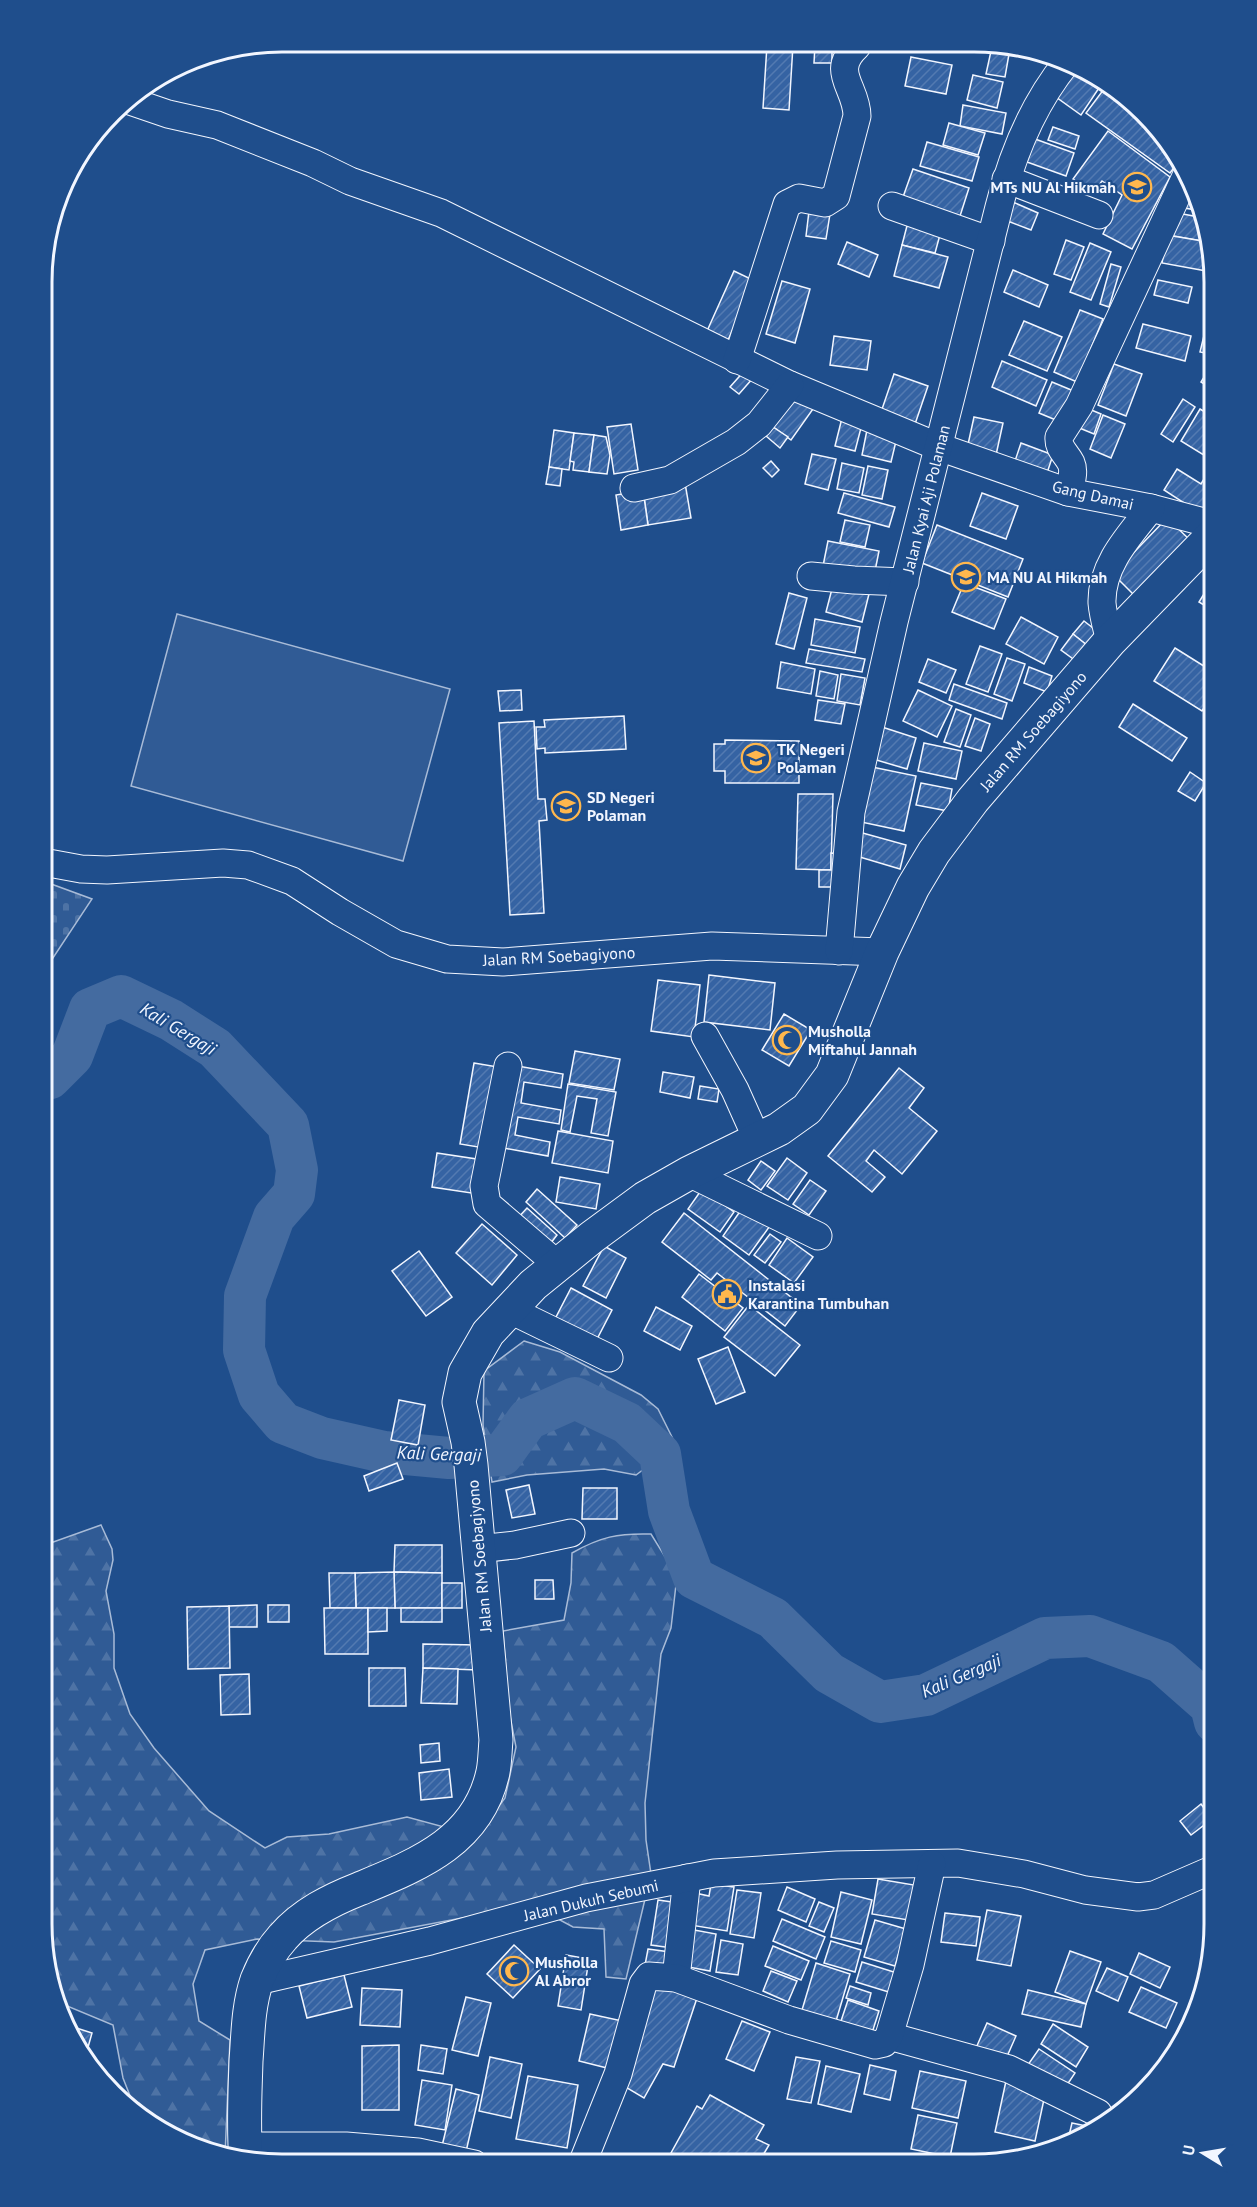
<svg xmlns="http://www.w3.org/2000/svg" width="1257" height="2207" font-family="'PT Sans',sans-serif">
<defs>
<pattern id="forest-firs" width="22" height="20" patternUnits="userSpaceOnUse" patternTransform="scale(1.5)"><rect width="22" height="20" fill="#305b95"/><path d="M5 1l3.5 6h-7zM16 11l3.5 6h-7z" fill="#4e73a5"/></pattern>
<pattern id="cemetery-stones" width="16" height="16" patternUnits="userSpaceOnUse" patternTransform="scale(1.5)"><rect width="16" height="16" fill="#305b95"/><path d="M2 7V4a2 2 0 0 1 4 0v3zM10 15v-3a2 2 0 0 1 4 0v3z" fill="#4e73a5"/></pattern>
<pattern id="building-hatch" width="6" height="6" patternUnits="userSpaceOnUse" patternTransform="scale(1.5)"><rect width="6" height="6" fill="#3563a3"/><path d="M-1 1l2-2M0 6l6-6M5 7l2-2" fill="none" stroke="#537ab1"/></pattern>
</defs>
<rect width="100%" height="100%" fill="#1f4e8c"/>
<g fill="url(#forest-firs)" stroke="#a8bbd7" stroke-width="1.5">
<polygon points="524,1341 560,1352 641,1395 658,1409 676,1445 636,1475 604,1469 527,1475 492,1482 483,1425 484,1371"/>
<path d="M101 1525 112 1549 113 1560 106 1591 114 1634V1668L130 1714 154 1748 209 1811 265 1848 287 1837 329 1834 407 1817 477 1836 505 1798 516 1747 509 1711 503 1631 564 1620 571 1583 572 1553C600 1537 618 1533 651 1534L677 1576 671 1628 661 1654 645 1803 646 1840 651 1874 626 1979 606 1977 604 1929 573 1927 532 1905 334 1942 257 1939 205 1950 193 1984 199 2021 230 2040 225 2156 190 2147 138 2116 123 2078 113 2025 55 2001 42 1924V1546Z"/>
</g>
<polygon fill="url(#cemetery-stones)" stroke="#a8bbd7" stroke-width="1.5" points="43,881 92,899 43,973"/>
<polygon fill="#305b95" stroke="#a8bbd7" stroke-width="1.5" points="177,614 450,689 403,861 131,786"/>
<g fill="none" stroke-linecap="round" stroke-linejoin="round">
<polyline stroke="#446ba0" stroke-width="42" points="43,1076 50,1078 72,1056 90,1009 121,996 171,1020 215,1048 288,1125 297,1170 294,1194 274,1217 245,1296 244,1350 259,1395 283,1423 322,1438 384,1452 449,1458 502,1455 528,1419 575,1398 627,1423 660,1454 669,1511 694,1578 773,1618 829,1673 880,1702 926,1695 1045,1638 1090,1636 1161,1662 1211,1706 1215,1722"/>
</g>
<g fill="url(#building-hatch)" stroke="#f2f6ff" stroke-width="1.5">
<polygon points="767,45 793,45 789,110 763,108"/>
<polygon points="815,45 832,45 832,63 814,63"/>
<polygon points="923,46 948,46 948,51"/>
<polygon points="1010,46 1021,47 1047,57 1009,49"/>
<polygon points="991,51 1009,54 1005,77 986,74"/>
<polygon points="911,57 952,65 946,94 905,86"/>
<polygon points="1077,66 1103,82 1081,115 1056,97"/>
<polygon points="973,75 1003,82 997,108 967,100"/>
<polygon points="1107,85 1133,102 1150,121 1149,123 1174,149 1180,160 1170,173 1086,113"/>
<polygon points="963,105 1006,113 1002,134 960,126"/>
<polygon points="949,123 985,133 978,155 943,145"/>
<polygon points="1053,127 1079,136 1075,149 1048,140"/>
<polygon points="1108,131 1170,177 1132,249 1103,234 1122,195 1102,181 1093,193 1073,179"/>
<polygon points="1035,139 1074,153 1066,176 1027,162"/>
<polygon points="927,142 979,157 972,181 920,166"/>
<polygon points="913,169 969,188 960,216 903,197"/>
<polygon points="1180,191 1196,193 1203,211 1178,207"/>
<polygon points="1013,202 1038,213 1031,230 1005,220"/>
<polygon points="809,211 830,214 826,239 806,236"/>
<polygon points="1172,212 1204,218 1208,242 1167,235"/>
<polygon points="908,222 941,231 935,253 902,245"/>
<polygon points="1167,235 1208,242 1212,272 1162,263"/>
<polygon points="1066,240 1084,247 1071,280 1054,274"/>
<polygon points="847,242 878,255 869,277 838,264"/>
<polygon points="1090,243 1111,252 1091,300 1070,292"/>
<polygon points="902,245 948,257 939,288 894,276"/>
<polygon points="1111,264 1121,267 1109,307 1100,304"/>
<polygon points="1013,270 1048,285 1039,307 1004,292"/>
<polygon points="734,271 755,281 728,340 707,331"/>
<polygon points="1158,280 1192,287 1188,303 1154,295"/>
<polygon points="782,281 810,289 795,343 766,334"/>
<polygon points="1211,307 1215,308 1215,355 1200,352"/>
<polygon points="1080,310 1103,319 1077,382 1054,372"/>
<polygon points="1024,321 1062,337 1047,371 1009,355"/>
<polygon points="1143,324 1191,336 1185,361 1136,348"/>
<polygon points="834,336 871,341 867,370 830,365"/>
<polygon points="1002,361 1047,380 1036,406 992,387"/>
<polygon points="1114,364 1142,374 1126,416 1098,405"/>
<polygon points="1209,369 1215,373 1215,391 1201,382"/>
<polygon points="745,370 753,378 739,394 730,387"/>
<polygon points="894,374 928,386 914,427 880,415"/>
<polygon points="1052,382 1076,392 1063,423 1039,413"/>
<polygon points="791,393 813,409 791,440 768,423"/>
<polygon points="1183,399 1195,407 1173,442 1161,434"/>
<polygon points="1084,407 1101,414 1094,434 1077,427"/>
<polygon points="1200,409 1215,418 1215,462 1181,441"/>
<polygon points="1103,415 1125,424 1111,458 1090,449"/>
<polygon points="974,417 1003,423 996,455 967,449"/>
<polygon points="842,418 862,424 855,451 835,446"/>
<polygon points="631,424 638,470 614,474 607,427"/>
<polygon points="773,427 788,437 780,448 766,436"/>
<polygon points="554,430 574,433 569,470 549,467"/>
<polygon points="867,430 897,437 891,462 862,455"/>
<polygon points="574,433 594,435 589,472 573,470 574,462 570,461"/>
<polygon points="594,435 606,437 610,455 607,474 589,472"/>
<polygon points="1021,443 1053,455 1044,482 1012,470"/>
<polygon points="812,454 836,459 828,490 805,484"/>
<polygon points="771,461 779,470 772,477 763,468"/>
<polygon points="842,463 864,468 859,493 837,489"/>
<polygon points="868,466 888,470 882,499 862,495"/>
<polygon points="549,467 562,469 560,486 546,484"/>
<polygon points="1177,469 1201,484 1210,469 1215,472 1215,509 1209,519 1164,490"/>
<polygon points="685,483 691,518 648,525 643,490"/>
<polygon points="643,490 648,525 621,530 616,495"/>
<polygon points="844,493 895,507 889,527 838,513"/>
<polygon points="982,493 1018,506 1006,539 970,526"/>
<polygon points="1167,518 1191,541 1137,598 1113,574"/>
<polygon points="845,520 870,525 865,547 840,542"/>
<polygon points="937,525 1023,559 1008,597 922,563"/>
<polygon points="828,541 879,551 874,576 823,566"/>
<polygon points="1215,576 1215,612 1199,602"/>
<polygon points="964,583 1006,599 994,629 952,612"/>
<polygon points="833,585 869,594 862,622 826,612"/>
<polygon points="789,593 807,598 794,649 776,644"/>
<polygon points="1021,617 1058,637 1044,664 1006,644"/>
<polygon points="815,619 860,627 855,653 811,645"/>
<polygon points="1084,621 1098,632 1088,646 1073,634"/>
<polygon points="1073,634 1088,646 1076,661 1061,650"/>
<polygon points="980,646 1002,654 988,692 966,684"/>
<polygon points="1175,648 1215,673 1215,690 1202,711 1154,681"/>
<polygon points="809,649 865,659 862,672 806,663"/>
<polygon points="1007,658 1025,664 1012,701 994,694"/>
<polygon points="928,659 956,670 946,693 919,682"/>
<polygon points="781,662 815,669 811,694 777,688"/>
<polygon points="1029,667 1052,676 1047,692 1024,683"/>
<polygon points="820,671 838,675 834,699 816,696"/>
<polygon points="841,674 865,678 860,705 837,701"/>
<polygon points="954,684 1007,703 1002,719 949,700"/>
<polygon points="521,690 522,710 500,711 498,691"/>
<polygon points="918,690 952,706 937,737 903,721"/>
<polygon points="818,700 845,704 841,724 815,720"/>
<polygon points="1133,704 1187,738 1172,761 1119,727"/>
<polygon points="956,709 971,715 960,747 944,742"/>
<polygon points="624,716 626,749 545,753 545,748 537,749 536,727 545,727 544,720"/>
<polygon points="975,718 990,724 981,751 965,746"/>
<polygon points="534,721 538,799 545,799 547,820 539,821 544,913 510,915 499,723"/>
<polygon points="882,727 916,738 907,769 873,759"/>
<polygon points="725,740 799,741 799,783 725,783 725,771 714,771 714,744 725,744"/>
<polygon points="924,743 962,751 956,779 918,771"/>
<polygon points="872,767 916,776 904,831 861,822"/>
<polygon points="1190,772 1206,783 1195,801 1178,791"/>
<polygon points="921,783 952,789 948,811 916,805"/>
<polygon points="798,794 833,794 831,870 796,869"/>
<polygon points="859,832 906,845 900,869 853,855"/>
<polygon points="831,853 842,854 841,887 819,887 819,870 831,870"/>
<polygon points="709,975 775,983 770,1030 704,1022"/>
<polygon points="658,980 700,985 694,1037 651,1031"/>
<polygon points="784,1014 811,1030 789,1066 762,1050"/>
<polygon points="575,1051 620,1059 614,1090 569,1083"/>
<polygon points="474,1063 504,1068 490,1149 460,1144"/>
<polygon points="512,1065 563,1074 561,1088 524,1082 521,1103 561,1110 559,1124 518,1117 515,1135 550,1142 548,1156 498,1147"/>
<polygon points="899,1068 924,1088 909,1108 937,1131 902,1174 874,1150 866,1161 885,1177 872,1192 828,1156"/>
<polygon points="663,1072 694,1077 690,1098 660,1092"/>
<polygon points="568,1084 616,1092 608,1136 591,1133 597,1099 577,1096 570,1132 561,1130"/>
<polygon points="700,1086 719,1089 717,1102 698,1099"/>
<polygon points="558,1131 613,1141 608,1173 552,1163"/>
<polygon points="437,1153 483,1160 478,1194 432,1187"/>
<polygon points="787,1158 807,1173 788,1200 767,1186"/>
<polygon points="761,1161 775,1171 761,1190 748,1180"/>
<polygon points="560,1177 600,1184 596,1209 556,1202"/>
<polygon points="810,1180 826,1191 809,1215 793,1204"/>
<polygon points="537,1189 577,1225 565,1238 526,1202"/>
<polygon points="702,1189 734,1212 720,1232 688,1209"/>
<polygon points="745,1204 772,1223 749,1255 723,1236"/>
<polygon points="527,1208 557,1235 547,1248 516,1220"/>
<polygon points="684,1213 801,1305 785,1326 717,1273 711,1280 662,1242"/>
<polygon points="482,1224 517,1255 492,1285 456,1253"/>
<polygon points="770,1234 781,1242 765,1263 754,1255"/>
<polygon points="787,1238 813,1257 794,1283 769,1265"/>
<polygon points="604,1246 626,1258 606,1298 583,1286"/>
<polygon points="419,1251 452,1297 426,1316 392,1271"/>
<polygon points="699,1274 743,1308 725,1331 682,1297"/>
<polygon points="571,1288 612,1310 596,1341 555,1319"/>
<polygon points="749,1305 800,1345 775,1376 724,1337"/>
<polygon points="656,1307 692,1326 680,1350 644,1331"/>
<polygon points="728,1347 745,1392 716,1404 698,1359"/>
<polygon points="399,1400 425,1405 418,1445 391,1440"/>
<polygon points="397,1463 403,1479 369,1491 364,1476"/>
<polygon points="529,1485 535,1514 512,1518 506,1490"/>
<polygon points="583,1488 617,1488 617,1519 582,1519"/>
<polygon points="395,1545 442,1545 442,1573 394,1572"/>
<polygon points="394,1572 442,1573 442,1608 395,1608"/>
<polygon points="394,1572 395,1608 356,1608 355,1573"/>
<polygon points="329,1573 355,1573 356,1608 330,1608"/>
<polygon points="535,1580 553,1580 554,1599 535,1599"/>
<rect x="442" y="1583" width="20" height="25"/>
<polygon points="257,1605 257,1627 229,1627 229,1606"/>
<rect x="268" y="1605" width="21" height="17"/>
<polygon points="229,1606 230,1668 188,1669 187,1607"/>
<polygon points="324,1608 368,1608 368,1654 325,1654"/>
<polygon points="368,1608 387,1608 387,1631 368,1632"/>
<rect x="401" y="1608" width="41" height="14"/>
<polygon points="423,1644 478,1645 478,1670 423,1668"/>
<polygon points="369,1668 405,1668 406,1706 369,1706"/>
<polygon points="423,1668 458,1669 457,1704 421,1703"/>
<polygon points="249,1674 250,1714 221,1715 220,1675"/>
<polygon points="439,1743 440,1761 421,1763 420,1745"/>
<polygon points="449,1769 452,1797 421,1800 419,1773"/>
<polygon points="1201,1804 1212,1819 1191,1835 1180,1821"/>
<polygon points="878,1879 920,1886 914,1921 872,1914"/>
<polygon points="711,1884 734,1887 727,1931 690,1925 695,1893 709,1896"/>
<polygon points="787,1887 815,1899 806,1922 778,1910"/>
<polygon points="737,1890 761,1893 754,1938 730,1934"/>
<polygon points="841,1892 872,1900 861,1944 831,1937"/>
<polygon points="658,1900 679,1903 672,1948 651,1945"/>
<polygon points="819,1902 834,1908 824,1932 809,1926"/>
<polygon points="987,1910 1021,1916 1011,1966 977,1960"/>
<polygon points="945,1913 980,1917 976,1946 941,1942"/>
<polygon points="782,1919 825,1937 816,1959 773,1941"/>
<polygon points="875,1920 906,1929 895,1966 864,1957"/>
<polygon points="689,1929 716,1934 710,1971 683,1966"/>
<polygon points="721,1940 743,1944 738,1975 716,1972"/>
<polygon points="831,1941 861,1950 855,1972 824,1963"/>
<polygon points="514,1945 540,1969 513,1998 487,1974"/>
<polygon points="773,1946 809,1961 801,1980 765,1966"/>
<polygon points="648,1949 670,1952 668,1968 645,1965"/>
<polygon points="1070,1951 1101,1962 1086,2004 1055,1992"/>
<polygon points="1139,1953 1170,1967 1160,1988 1130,1974"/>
<polygon points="566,1955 589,1959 581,2010 558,2006"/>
<polygon points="862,1962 897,1973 892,1993 856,1982"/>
<polygon points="816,1963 850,1974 836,2021 802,2010"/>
<polygon points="1107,1968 1128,1977 1118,2001 1096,1991"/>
<polygon points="771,1971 797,1981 788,2002 763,1991"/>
<polygon points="344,1975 352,2007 307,2018 299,1986"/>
<polygon points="647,1980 699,1992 674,2067 663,2064 644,2098 622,2085"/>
<polygon points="850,1986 871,1993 868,2005 846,1998"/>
<polygon points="1141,1987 1177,2003 1166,2028 1129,2012"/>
<polygon points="362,1988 402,1990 400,2027 360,2025"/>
<polygon points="1028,1990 1086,2004 1081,2027 1022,2014"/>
<polygon points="466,1997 491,2003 478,2056 452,2050"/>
<polygon points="848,2000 879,2011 871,2036 839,2027"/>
<polygon points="590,2014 627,2022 615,2070 579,2061"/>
<polygon points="742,2021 770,2032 754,2071 726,2059"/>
<polygon points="987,2023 1016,2036 1005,2061 976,2048"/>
<polygon points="1053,2024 1088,2047 1076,2067 1041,2044"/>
<polygon points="67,2025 92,2033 85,2058"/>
<polygon points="399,2045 399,2110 362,2110 362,2046"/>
<polygon points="421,2045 447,2049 443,2074 418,2070"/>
<polygon points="1039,2049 1075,2073 1061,2094 1025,2069"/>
<polygon points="490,2057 522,2064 511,2118 479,2111"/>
<polygon points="796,2057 820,2061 811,2103 787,2099"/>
<polygon points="870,2065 896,2071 890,2100 864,2094"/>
<polygon points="826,2066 860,2074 851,2112 818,2104"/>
<polygon points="920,2071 966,2081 958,2118 912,2108"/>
<polygon points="528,2076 578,2085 567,2148 516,2139"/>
<polygon points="422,2080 452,2085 445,2130 415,2125"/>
<polygon points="1006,2081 1046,2090 1035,2141 995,2132"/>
<polygon points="456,2089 479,2095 465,2156 441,2150"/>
<polygon points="710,2095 764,2125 756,2139 769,2145 758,2164 692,2164 671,2153 697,2106 702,2109"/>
<polygon points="918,2115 957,2123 950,2157 911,2149"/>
<polygon points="1072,2123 1096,2128 1067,2144"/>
<polygon points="312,2151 316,2163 280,2163"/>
</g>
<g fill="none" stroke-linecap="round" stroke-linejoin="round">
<g stroke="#f2f6ff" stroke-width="29">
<g id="minor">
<polyline points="127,100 168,114 217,125 313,163 350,181 441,213 790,385 939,447 1068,492 1151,508 1215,525"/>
<polyline points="1006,179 1099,215"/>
<polyline points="892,206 991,241"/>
<path d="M737 360 787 204 799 198 825 203 836 196 857 116C857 87 829 72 857 46"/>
<polyline points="634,488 670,480 736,442 759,424 790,385"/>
<path d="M1068 492C1071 483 1075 472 1071 463 1066 453 1058 449 1059 437L1079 406 1187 174"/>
<polyline points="811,576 854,580 905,582"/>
<path d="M1110 641C1107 629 1103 616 1102 603 1101 565 1129 536 1151 508"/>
<polyline points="43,862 81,869 107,870 223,863 248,865 292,881 340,912 396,944 447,959 503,962 712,946 882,952"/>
<path d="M839 951 851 812 894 622 999 207C1012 155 1033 104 1067 62"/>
<polyline points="705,1036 735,1090 757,1139"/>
<polyline points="508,1066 484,1186 487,1204 557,1264"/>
<polyline points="689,1173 818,1236"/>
<polyline points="508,1309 609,1358"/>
<polyline points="478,1549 515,1545 571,1533"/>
<polyline points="676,1978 687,1878"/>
<polyline points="257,1981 430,1941 586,1898 714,1873 837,1865 958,1863 1024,1874 1085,1890 1138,1897 1154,1895 1214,1869"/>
<polyline points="889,2036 1009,2069 1098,2113"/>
<polyline points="244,2146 346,2146 418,2152 474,2164"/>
<polyline points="582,2164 618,2074 643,1984 649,1976 676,1978 789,2020 875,2045 884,2043 889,2036 910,1965 932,1864"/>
</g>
</g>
<g stroke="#f2f6ff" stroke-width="35">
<path id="major" d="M246 2162C243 2128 245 2095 246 2061 248 2035 248 2006 257 1980 263 1965 272 1949 283 1937 303 1914 331 1900 359 1889 417 1865 478 1842 493 1772 495 1762 495 1751 496 1740L471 1465 468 1442 459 1402 465 1373 488 1333 533 1285 592 1237 645 1198 689 1173 779 1129 807 1109 832 1075 882 952 913 887 934 852 973 800 1110 641 1215 533"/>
</g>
<use href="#minor" stroke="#1f4e8c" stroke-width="27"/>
<use href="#major" stroke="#1f4e8c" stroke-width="33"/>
</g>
<defs>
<g id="school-ring" transform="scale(1.5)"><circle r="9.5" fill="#1f4e8c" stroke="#ffb74d" stroke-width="1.5"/><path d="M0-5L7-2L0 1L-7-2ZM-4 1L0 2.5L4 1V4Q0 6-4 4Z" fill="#ffb74d"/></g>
<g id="mosque-ring" transform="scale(1.5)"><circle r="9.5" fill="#1f4e8c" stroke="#ffb74d" stroke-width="1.5"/><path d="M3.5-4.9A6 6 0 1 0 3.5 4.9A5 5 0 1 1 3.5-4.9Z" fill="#ffb74d"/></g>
<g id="civic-ring" transform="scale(1.5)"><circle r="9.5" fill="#1f4e8c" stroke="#ffb74d" stroke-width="1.5"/><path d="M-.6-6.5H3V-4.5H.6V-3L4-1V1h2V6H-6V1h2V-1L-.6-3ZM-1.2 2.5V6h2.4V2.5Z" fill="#ffb74d"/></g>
</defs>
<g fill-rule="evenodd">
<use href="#school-ring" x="1137" y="187"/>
<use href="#school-ring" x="966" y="577"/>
<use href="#school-ring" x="756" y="758"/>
<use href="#school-ring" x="566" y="806"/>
<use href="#mosque-ring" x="787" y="1040"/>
<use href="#civic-ring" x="727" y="1294"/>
<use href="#mosque-ring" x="514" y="1971"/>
</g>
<g text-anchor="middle" stroke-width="4.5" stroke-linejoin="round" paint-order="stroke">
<g font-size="16" font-weight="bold" fill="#f2f6ff" stroke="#1f4e8c" text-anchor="start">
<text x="1116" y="193" text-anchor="end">MTs NU Al Hikmah</text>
<text x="987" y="583">MA NU Al Hikmah</text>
<text x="777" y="755">TK Negeri<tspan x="777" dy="18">Polaman</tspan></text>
<text x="587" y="803">SD Negeri<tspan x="587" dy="18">Polaman</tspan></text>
<text x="808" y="1037">Musholla<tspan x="808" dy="18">Miftahul Jannah</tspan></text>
<text x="748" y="1291">Instalasi<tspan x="748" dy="18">Karantina Tumbuhan</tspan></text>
<text x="535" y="1968">Musholla<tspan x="535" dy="18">Al Abror</tspan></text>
</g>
<g font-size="16" fill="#f2f6ff" stroke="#1f4e8c">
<text transform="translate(1093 495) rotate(13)" y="6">Gang Damai</text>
<text transform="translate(926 499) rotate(-76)" y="6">Jalan Kyai Aji Polaman</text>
<text transform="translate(1033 731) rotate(-49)" y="6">Jalan RM Soebagiyono</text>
<text transform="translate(559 956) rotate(-3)" y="6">Jalan RM Soebagiyono</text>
<text transform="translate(479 1556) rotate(-95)" y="6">Jalan RM Soebagiyono</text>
<text transform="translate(591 1900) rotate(-13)" y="6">Jalan Dukuh Sebumi</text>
</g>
<g font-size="18" font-style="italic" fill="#f2f6ff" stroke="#1f4e8c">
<text transform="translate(178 1029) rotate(31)" y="6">Kali Gergaji</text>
<text transform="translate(439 1454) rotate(2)" y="6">Kali Gergaji</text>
<text transform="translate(961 1676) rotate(-23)" y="6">Kali Gergaji</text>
</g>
</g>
<path d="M0 0H1257V2207H0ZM282 52H974A230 230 0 0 1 1204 282V1924A230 230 0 0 1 974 2154H282A230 230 0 0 1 52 1924V282A230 230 0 0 1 282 52Z" fill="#1f4e8c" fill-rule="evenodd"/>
<path fill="none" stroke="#f2f6ff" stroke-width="3" d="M282 52H974A230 230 0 0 1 1204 282V1924A230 230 0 0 1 974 2154H282A230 230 0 0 1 52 1924V282A230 230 0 0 1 282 52Z"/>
<g transform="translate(1203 2153) rotate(281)" stroke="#1f4e8c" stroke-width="4.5" paint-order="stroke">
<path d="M0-4.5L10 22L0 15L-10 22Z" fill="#f2f6ff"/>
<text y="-9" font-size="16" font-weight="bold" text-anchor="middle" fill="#f2f6ff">U</text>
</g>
</svg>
